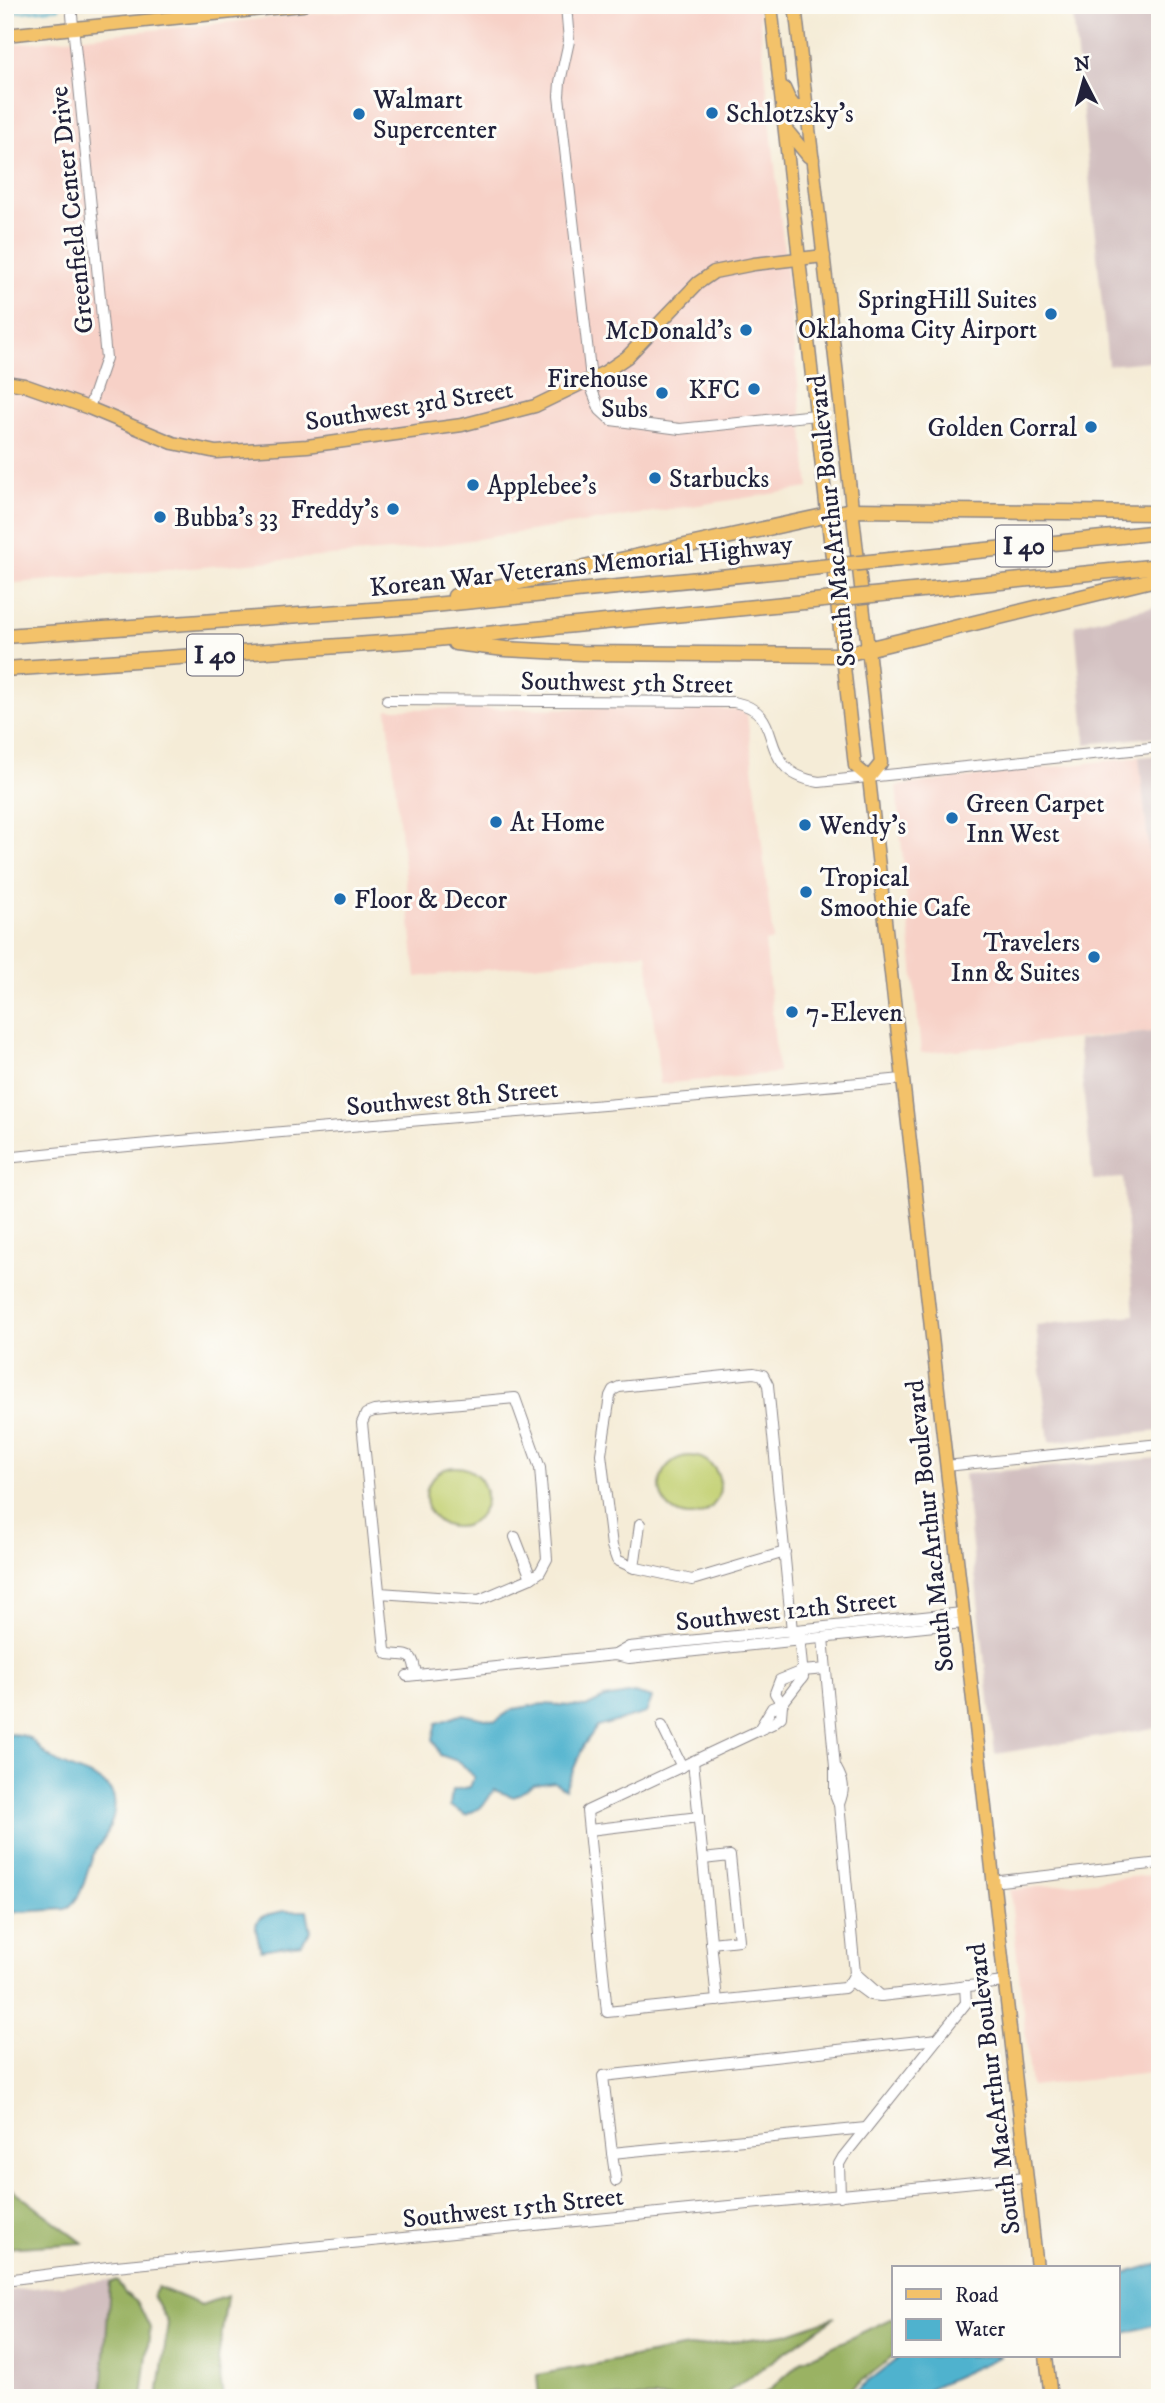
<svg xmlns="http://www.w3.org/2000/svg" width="1165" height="2403" font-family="'IM FELL DW Pica',serif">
<rect width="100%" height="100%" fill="#fdfcf7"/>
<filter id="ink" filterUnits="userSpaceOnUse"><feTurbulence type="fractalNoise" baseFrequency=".0143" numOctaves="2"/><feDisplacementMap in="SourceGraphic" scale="14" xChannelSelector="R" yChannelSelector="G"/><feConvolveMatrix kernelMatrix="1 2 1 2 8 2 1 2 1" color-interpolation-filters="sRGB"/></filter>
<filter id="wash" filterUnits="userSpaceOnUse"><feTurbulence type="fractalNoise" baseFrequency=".00686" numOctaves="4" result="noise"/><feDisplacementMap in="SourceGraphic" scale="28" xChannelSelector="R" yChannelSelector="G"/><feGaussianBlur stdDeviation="1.57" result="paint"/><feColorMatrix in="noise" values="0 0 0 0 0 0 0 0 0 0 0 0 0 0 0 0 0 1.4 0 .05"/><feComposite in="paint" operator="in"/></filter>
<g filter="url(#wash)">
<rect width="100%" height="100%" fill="#f5ecd7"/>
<g fill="#f7d1c7">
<polygon points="397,5 758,5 809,488 412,549 5,584 5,45"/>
<polygon points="710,708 740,710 747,714 773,940 765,942 778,1073 660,1084 647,953 416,977 387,709"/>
<polygon points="1139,757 1153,887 1160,887 1160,1031 921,1053 896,786"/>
<polygon points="1160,1874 1160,2072 1031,2086 1010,1890"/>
</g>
<g fill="#d2bfc0">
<polygon points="1072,5 1160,5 1160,360 1108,365"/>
<polygon points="1160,605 1160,736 1086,744 1075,625"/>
<polygon points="1160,755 1160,887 1153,888 1139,757"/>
<polygon points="1160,1031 1160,1431 1049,1442 1036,1325 1134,1315 1123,1178 1093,1180 1078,1040"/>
<polygon points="1160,1458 1160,1727 995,1754 964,1474"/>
<polygon points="110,2280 101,2398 5,2398 5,2291"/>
</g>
<g fill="#c3d072" stroke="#727956" stroke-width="2">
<circle cx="690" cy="1486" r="30"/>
<circle cx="456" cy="1497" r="30"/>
</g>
<g fill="#9ab264" stroke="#5e6a50" stroke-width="2">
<polygon points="5,2184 83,2243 5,2248"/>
<polygon points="116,2280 125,2293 138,2303 150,2328 142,2398 102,2398 110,2283"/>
<polygon points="158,2287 201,2305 227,2296 218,2360 223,2398 158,2398 168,2323 153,2296"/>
<polygon points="835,2317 720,2398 539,2398 537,2375 682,2348 786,2334"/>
<polygon points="894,2317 894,2356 853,2388 835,2398 760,2398 802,2361"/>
</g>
<g fill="#4fb2ce" stroke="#386a84" stroke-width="2">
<polygon points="634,1693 652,1698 646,1713 597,1727 584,1745 565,1789 554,1782 534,1785 514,1797 494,1790 483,1806 466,1815 450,1806 452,1790 470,1787 474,1777 460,1762 440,1755 433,1739 437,1723 463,1714 495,1721 513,1709 543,1704 586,1707 604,1698"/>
<path d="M5 1734C40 1734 29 1745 54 1760 86 1779 132 1776 108 1831 104 1840 96 1848 92 1858 85 1877 83 1898 66 1909L5 1913Z"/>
<path d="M284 1911H307L311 1931 301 1944 261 1950C252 1919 253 1917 284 1911Z"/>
<polygon points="1160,2263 1160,2323 1118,2335 1118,2275"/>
<polygon points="901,2356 1001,2356 928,2389 919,2398 847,2398"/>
</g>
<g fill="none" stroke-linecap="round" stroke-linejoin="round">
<g stroke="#4fb2ce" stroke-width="2.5">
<polyline points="83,6 86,5"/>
<polyline points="5,13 59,8"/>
</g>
</g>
</g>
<g filter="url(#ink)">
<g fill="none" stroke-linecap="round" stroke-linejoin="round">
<g stroke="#8c8789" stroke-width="12">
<g id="minor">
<polyline points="71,5 106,358 89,408"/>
<polyline points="566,5 569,41 560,82 559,96 591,379"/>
<polyline points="588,380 600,410 611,420 680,429 816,415"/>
<path d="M387 700 734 702C777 711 764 741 784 765 792 775 807 780 819 782L1160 747"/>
<path d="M5 1158C304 1127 603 1107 902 1079"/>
<polyline points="946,1466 1160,1444"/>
<polyline points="515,1537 531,1578"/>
<polyline points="785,1552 692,1580 632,1567 617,1560 612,1546 601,1454 610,1396 613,1390 619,1387 754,1373 763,1375 768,1385 793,1641"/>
<polyline points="634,1568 640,1524"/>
<path d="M380 1593 479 1600 531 1578 540 1572 547 1559 540 1468 515 1398 374 1411 366 1414 362 1423 385 1650 388 1654C409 1657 413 1650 416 1675"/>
<polyline points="823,1638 835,1767 835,1794 839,1804 855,1973 851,1981 844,1988 607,2012 587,1811 772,1724 781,1717 782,1704 775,1693 780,1680 802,1671 826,1669"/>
<polyline points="615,1655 629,1647 962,1613"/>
<polyline points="407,1676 615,1655 629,1658 963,1623"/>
<polyline points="662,1726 682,1767"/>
<polyline points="758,1731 772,1708 782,1704 803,1677 799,1635"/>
<polyline points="693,1761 717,2001"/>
<path d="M836 1768C844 1782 845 1789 839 1804"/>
<polyline points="589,1830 699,1817"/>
<polyline points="703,1859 730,1856 739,1940 711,1943"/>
<polyline points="992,1882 1160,1863"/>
<polyline points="855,1973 881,1996"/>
<polyline points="851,1981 870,1995 881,1996 1004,1982"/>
<polyline points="866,2128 612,2153 603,2076 937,2039"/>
<polyline points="612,2153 616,2181"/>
<polyline points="840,2196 839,2164 843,2157 966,2003 965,1986"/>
<polyline points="5,2280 116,2266 1026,2177"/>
</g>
</g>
<g stroke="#8c8789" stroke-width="15">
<g id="major">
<polyline points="771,5 855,766 869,778 1037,2268"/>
<polyline points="795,5 881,763 869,778"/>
<polyline points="5,35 303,5"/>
<polyline points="784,88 789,99 795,107 807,107"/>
<polyline points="785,128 808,156 813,159"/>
<polyline points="5,382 24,385 89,408 173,443 216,452 307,446 462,425 535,406 605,372 627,357 698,283 714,272 754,264 824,256"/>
<polyline points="1046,2356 1051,2398"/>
</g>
</g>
<g stroke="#8c8789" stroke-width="17">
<g id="highway">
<polyline points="889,560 1160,532"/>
<polyline points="892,593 1160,566"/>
<polyline points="455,596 851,510 1160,513"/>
<polyline points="5,636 413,607 801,569"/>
<polyline points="455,643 505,649 582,653 842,655 1160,578"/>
<polyline points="5,669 426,640 804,602"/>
</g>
</g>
<use href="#minor" stroke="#fff" stroke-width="10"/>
<use href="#major" stroke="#f3c26a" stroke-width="12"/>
<use href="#highway" stroke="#f3c26a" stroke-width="14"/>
<g stroke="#8c8789" stroke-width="17" stroke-linecap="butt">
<g id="highway-bridge">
<polyline points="801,569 889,560"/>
<polyline points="804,602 892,593"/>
</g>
</g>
<use href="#highway-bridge" stroke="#f3c26a" stroke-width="14"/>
</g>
</g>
<g fill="#1f6fb2" stroke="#fdfcf7" stroke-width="2.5">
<circle cx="712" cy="113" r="7"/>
<circle cx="359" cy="114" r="7"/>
<circle cx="1051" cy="314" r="7"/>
<circle cx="746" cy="330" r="7"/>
<circle cx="754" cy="389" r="7"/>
<circle cx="662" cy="393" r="7"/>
<circle cx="1091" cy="427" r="7"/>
<circle cx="655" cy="478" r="7"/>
<circle cx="473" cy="485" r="7"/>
<circle cx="393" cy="509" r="7"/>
<circle cx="160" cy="517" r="7"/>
<circle cx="952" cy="818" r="7"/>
<circle cx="496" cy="822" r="7"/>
<circle cx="805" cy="825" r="7"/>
<circle cx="806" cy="892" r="7"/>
<circle cx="340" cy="899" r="7"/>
<circle cx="1094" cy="957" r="7"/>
<circle cx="792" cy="1012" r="7"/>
</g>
<g text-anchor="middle" stroke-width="6" stroke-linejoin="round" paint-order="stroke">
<g fill="#fdfcf7" stroke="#646373" stroke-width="2">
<rect x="996" y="525.5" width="56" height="41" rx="5"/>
<rect x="187" y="634.5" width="56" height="41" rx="5"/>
</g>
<g font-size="24" font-weight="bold" fill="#22223b">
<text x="1024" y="554">I 40</text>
<text x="215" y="663">I 40</text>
</g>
<g font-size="26" fill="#22223b" stroke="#fdfcf7" text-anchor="start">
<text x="373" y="108">Walmart<tspan x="373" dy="30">Supercenter</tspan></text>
<text x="726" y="122">Schlotzsky's</text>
<text x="1037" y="308" text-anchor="end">SpringHill Suites<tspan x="1037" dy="30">Oklahoma City Airport</tspan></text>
<text x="732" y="339" text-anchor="end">McDonald's</text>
<text x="648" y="387" text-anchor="end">Firehouse<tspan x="648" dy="30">Subs</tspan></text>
<text x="740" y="398" text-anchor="end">KFC</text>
<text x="1077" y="436" text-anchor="end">Golden Corral</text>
<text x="669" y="487">Starbucks</text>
<text x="487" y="494">Applebee's</text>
<text x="379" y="518" text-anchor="end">Freddy's</text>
<text x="174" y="526">Bubba's 33</text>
<text x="966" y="812">Green Carpet<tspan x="966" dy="30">Inn West</tspan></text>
<text x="510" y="831">At Home</text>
<text x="819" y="834">Wendy's</text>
<text x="820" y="886">Tropical<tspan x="820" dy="30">Smoothie Cafe</tspan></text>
<text x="354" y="908">Floor &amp; Decor</text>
<text x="1080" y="951" text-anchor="end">Travelers<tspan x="1080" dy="30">Inn &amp; Suites</tspan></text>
<text x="806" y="1021">7-Eleven</text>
</g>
<g font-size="26" fill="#22223b" stroke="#fdfcf7">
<text transform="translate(71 210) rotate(-96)" y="9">Greenfield Center Drive</text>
<text transform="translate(409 405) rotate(-9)" y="9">Southwest 3rd Street</text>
<text transform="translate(831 521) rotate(-96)" y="9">South MacArthur Boulevard</text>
<text transform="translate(581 565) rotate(-6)" y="9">Korean War Veterans Memorial Highway</text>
<text transform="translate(627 682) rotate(1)" y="9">Southwest 5th Street</text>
<text transform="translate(452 1097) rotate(-5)" y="9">Southwest 8th Street</text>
<text transform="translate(929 1526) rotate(-96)" y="9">South MacArthur Boulevard</text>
<text transform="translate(786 1610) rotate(-6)" y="9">Southwest 12th Street</text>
<text transform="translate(993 2089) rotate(-97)" y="9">South MacArthur Boulevard</text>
<text transform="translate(513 2207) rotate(-6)" y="9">Southwest 15th Street</text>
</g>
</g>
<rect width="1165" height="2403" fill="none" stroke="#fdfcf7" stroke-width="28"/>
<rect x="892" y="2266" width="228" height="91" fill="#fdfcf7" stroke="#a5a5ac" stroke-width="2"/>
<rect x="906" y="2289" width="35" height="10" fill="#f3c26a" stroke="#a5a5ac" stroke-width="2"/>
<text x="955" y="2302" font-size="21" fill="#22223b">Road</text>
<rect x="906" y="2319" width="35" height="21" fill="#4fb2ce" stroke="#a5a5ac" stroke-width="2"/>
<text x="955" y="2336" font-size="21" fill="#22223b">Water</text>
<g transform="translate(1084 80) rotate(354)" stroke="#fdfcf7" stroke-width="5" paint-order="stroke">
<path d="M0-5L12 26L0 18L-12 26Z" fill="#22223b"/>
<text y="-10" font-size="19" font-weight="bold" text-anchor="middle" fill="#22223b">N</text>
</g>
</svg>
